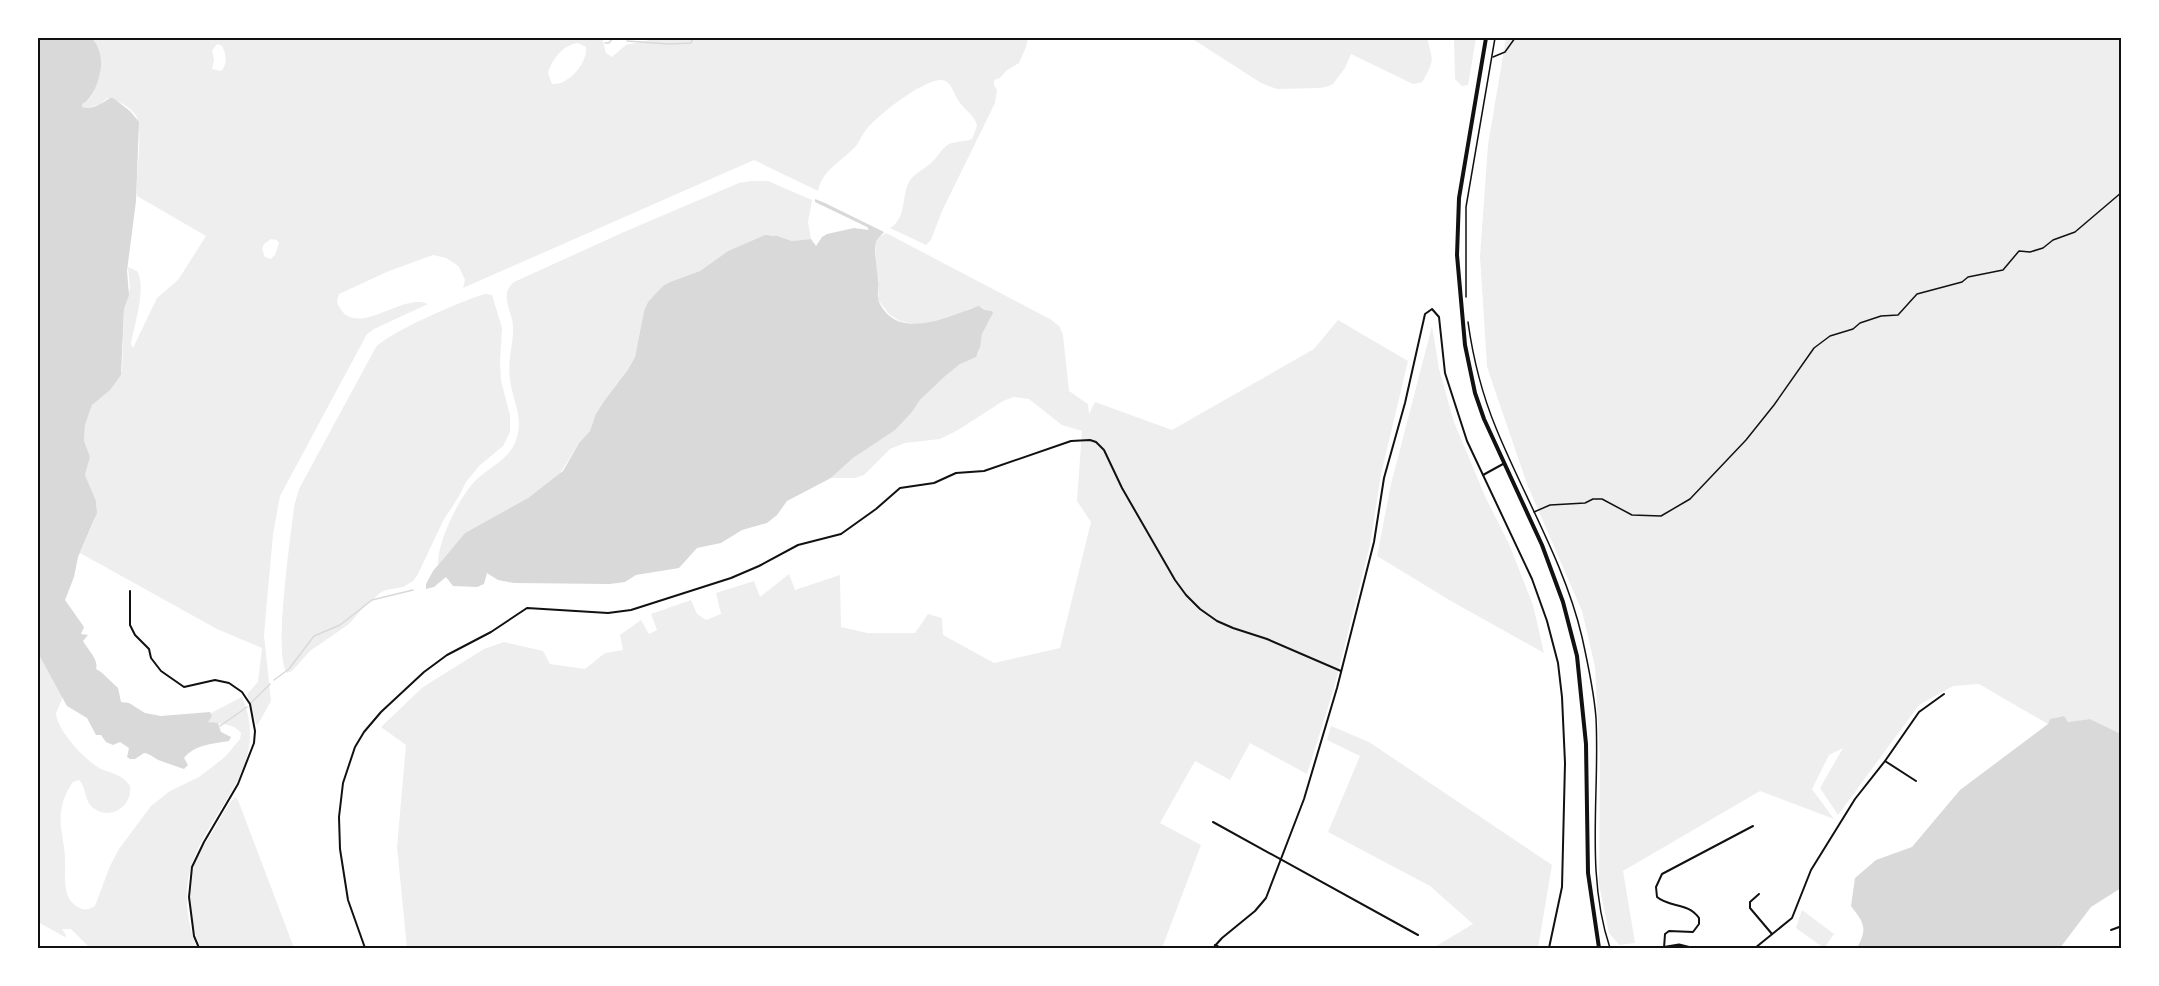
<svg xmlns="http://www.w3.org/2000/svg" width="2159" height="986" font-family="Lato,sans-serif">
<rect width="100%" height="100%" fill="#fff"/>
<g fill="#eee" fill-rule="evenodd">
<path d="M92 38H602L606 53 612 57 626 45 659 38H1028L1026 47 1019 63 1006 71 1000 78 994 80V85L997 90 995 103 942 211 931 240 926 245 890 228C907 218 901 197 909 182 915 172 926 169 933 161 939 155 942 148 949 144 957 141 964 142 972 139L977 126C975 116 967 112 961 104 954 97 953 82 942 80 925 78 876 116 866 130 861 136 859 144 853 149 840 162 822 171 818 191L754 160 463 288 465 280 459 267 454 263 446 258 433 255 389 271 339 294 337 302C353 344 402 291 428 304L374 329 367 334 280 496 273 534 264 635 271 701 257 726 247 694 258 682 262 648 217 629 80 553 95 519 97 506 85 475 90 457 84 442 85 425 92 405 122 371 124 309 130 288 128 267 137 271C147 286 134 326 131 344L133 348 157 298 178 280 206 236 137 196C135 177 144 130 136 116 130 106 118 101 108 98L100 104 85 109 82 107V104C103 96 96 60 95 42ZM578 43 586 47C588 63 568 86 552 84L548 73C552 59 563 45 578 43ZM217 44 222 46C226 53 228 65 221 71L212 69 214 59 212 51ZM271 239 277 240 279 243 275 255 271 259 265 257 262 249 264 244Z"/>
<path d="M1191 38H1427C1433 60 1435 61 1422 82L1413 84 1351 54 1345 68 1333 84 1329 86 1320 88 1277 89 1261 83Z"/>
<polygon points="1454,38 1476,38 1468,85 1462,86 1455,79"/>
<polygon points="1506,38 2121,38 2121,734 2090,719 2068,722 2063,716 2054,718 2048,724 1979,684 1953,686 1919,705 1838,815 1820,788 1843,748 1829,755 1812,789 1834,819 1760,791 1623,871 1635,943 1619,945 1609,933 1599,884 1600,758 1595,667 1582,611 1527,484 1487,367 1480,256 1488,145"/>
<path d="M751 181H768L812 200 808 222 811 239 792 241 771 235 762 237 728 251 700 271 670 282 663 287 648 302 644 311 635 357 627 371 590 431 579 443 559 475 528 498 465 533 438 565C437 542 460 495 477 479 494 464 513 458 518 433 522 414 512 398 510 379 507 361 514 343 513 325 512 314 505 304 507 293 508 288 510 286 514 282L624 232 739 183Z"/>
<polygon points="886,233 1050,319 1059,326 1063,335 1069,391 1088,404 1089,414 1095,402 1172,430 1314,349 1338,320 1408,361 1381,474 1370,545 1334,688 1307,774 1250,743 1230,780 1195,761 1160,823 1201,845 1162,948 407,948 397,847 406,745 381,727 423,687 484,649 504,642 543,651 550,664 585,669 605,653 623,650 620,635 641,620 649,634 657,630 651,614 691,600 697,614 706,620 721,614 716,593 754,581 760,597 789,574 795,590 840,575 841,627 867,633 915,633 928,614 942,618 943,635 994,663 1060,648 1091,522 1077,501 1082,431 1062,425 1029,399 1014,397 1003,401 958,430 940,439 905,443 890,449 864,475 855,478 831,478 853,458 912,412 920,400 943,378 960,364 978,354 982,334 990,319 992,311 985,310 982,307 971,308 956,316 921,324 913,324 900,321 890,315 878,300 879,280 876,273 876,244 878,238"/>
<path d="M485 294 492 295 502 328 500 361 501 381 510 415V432L503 446 480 465 466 482 459 496 443 521 418 574 413 581 403 587 386 590 380 593 363 608 349 624 310 651 292 671 287 673C273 656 291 534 294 507L299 489 376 347C392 331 461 301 485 294Z"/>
<polygon points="1432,326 1439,369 1454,422 1485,496 1509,544 1533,605 1544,653 1451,601 1377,556 1391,484"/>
<path d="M38 653 63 697 56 713C57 731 86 761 101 769 113 774 122 774 130 786 133 808 107 822 91 806 84 798 86 787 79 780L73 782C67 790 62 802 61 812 59 828 65 844 65 859 66 875 61 898 78 907 84 911 89 910 95 906L110 866 119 849 151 806 170 791 199 777 225 757 240 739 241 733C233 723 221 724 210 723L208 721 211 713 242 697C272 767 210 806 191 867 183 891 187 925 197 948H90L71 929H62L66 935 65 937 38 922Z"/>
<polygon points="1331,726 1369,742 1552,865 1538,948 1433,948 1473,924 1430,886 1328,832 1360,756 1327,740"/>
<path d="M236 797 238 800 294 948H200C191 925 186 889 194 865 200 850 210 837 217 824 223 815 228 802 236 797Z"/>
<polygon points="1802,910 1834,934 1824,948 1796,928"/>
</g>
<g fill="#d9d9d9">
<path d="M38 38H92C98 45 102 56 101 66 100 78 93 100 82 104V107C90 111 103 103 110 98H113L130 111 139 122 136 201 127 271 129 295 124 309 121 375 110 390 92 405 85 425 84 441 90 457 85 475 96 501 97 513 78 557 74 577 65 600 84 627 81 634 88 635 83 641C88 650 99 660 96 669L101 672 118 688 121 702 129 703 145 713 161 716 210 712 212 716 208 722 218 723 221 732 231 737 229 741C212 744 196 744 184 758L188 765 184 769C176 766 169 764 161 761 154 759 152 754 144 753L135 759H130L127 757 129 748 120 742 113 745 106 742 101 735H96L87 718 67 706 38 653Z"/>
<path d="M815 199 825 203 884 232C882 235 877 238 876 243 874 249 877 272 878 279 880 287 876 294 879 302 898 343 951 315 979 306L985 310 992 311 993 313 982 334 980 347 976 357 960 364 943 378 920 400 912 412 895 430 853 458 831 478 787 501 777 515 767 523 742 530 721 543 697 548 679 568 636 575 625 582 610 584 514 583 498 580 487 573 484 584 477 587 453 586 446 577 434 587 426 589V584L433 571 465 533 528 498 563 471 579 443 590 431 596 414 605 400 627 371 635 357 644 311 648 302 663 286 670 282 700 271 728 251 765 235 777 236 792 241 811 239 816 246 822 237 827 234 854 228 869 230 867 227 815 202Z"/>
<path d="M2064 716 2068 722 2090 719 2121 734V888L2091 907 2060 948H1857C1868 928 1864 923 1851 906L1855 878 1876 860 1912 847 1960 790 2048 724 2050 719Z"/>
</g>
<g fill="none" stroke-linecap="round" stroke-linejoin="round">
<g stroke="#d9d9d9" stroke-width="1.5">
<polyline points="627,41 669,44 691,43 693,38"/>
<polyline points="605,43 609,43 613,38"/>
<polyline points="274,680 289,669 314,636 340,625 372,600 413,590"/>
<polyline points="251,703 270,684"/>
<polyline points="220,726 247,707"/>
</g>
<g stroke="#111" stroke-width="1.5">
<polyline points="1493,57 1505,52 1515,38"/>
<polyline points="1466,297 1466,207 1495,38"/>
<path d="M1468 322C1473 358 1482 394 1496 428 1524 497 1565 564 1582 637 1588 664 1594 691 1596 718 1600 794 1585 874 1610 948"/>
<polyline points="1534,512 1550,505 1585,503 1593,499 1602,499 1632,515 1661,516 1690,499 1746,440 1774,405 1814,348 1830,336 1853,329 1860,323 1881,316 1898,315 1917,294 1962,282 1968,277 2003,270 2019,251 2030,252 2043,248 2053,240 2075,232 2122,192"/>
</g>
<g stroke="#111" stroke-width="2">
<polyline points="1483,475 1503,464"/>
<polyline points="130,591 130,625 135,635 149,649 151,658 161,671 184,687 215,680 229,683 242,692 250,704 255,731 254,743 238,784 204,842 192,867 189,897 194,936 199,948"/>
<polyline points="1885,761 1916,781"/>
<polyline points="1213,822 1418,935"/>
<polyline points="1759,894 1750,902 1750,908 1772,934"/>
<polyline points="2111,930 2122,926"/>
<polyline points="1215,945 1221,948"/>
<polyline points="365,948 348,900 340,849 339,817 343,783 355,747 364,732 381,712 424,672 447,655 491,632 527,608 608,613 631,610 731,578 759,566 798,545 841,534 876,509 900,488 934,483 956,473 984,471 1071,441 1090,440 1096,442 1104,450 1122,488 1175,580 1186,595 1200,609 1217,621 1233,628 1267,639 1341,671"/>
<polyline points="1213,948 1222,938 1255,911 1266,898 1304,799 1337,688 1374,542 1384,478 1405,403 1425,314 1432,309 1439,317 1445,373 1467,441 1532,579 1547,621 1558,663 1562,697 1565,763 1562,887 1549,948"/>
<polyline points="1333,948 1334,948"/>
<path d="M1664 948 1665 934 1669 931 1693 932 1699 924V918C1688 902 1670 908 1657 897L1656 887 1662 874 1753 826"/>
<polyline points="1755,948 1792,918 1811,870 1855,799 1885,761 1919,712 1944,694"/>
</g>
<polyline stroke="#111" stroke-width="3" points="1661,948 1679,945 1691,948"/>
<polyline stroke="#111" stroke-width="4" points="1486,38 1459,198 1457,255 1465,345 1475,393 1484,419 1542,545 1563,602 1577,656 1586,744 1588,873 1599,948"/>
</g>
<rect width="2159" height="986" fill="none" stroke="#ffffff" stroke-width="78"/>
<rect x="39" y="39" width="2081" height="908" fill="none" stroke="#111" stroke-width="2"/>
</svg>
